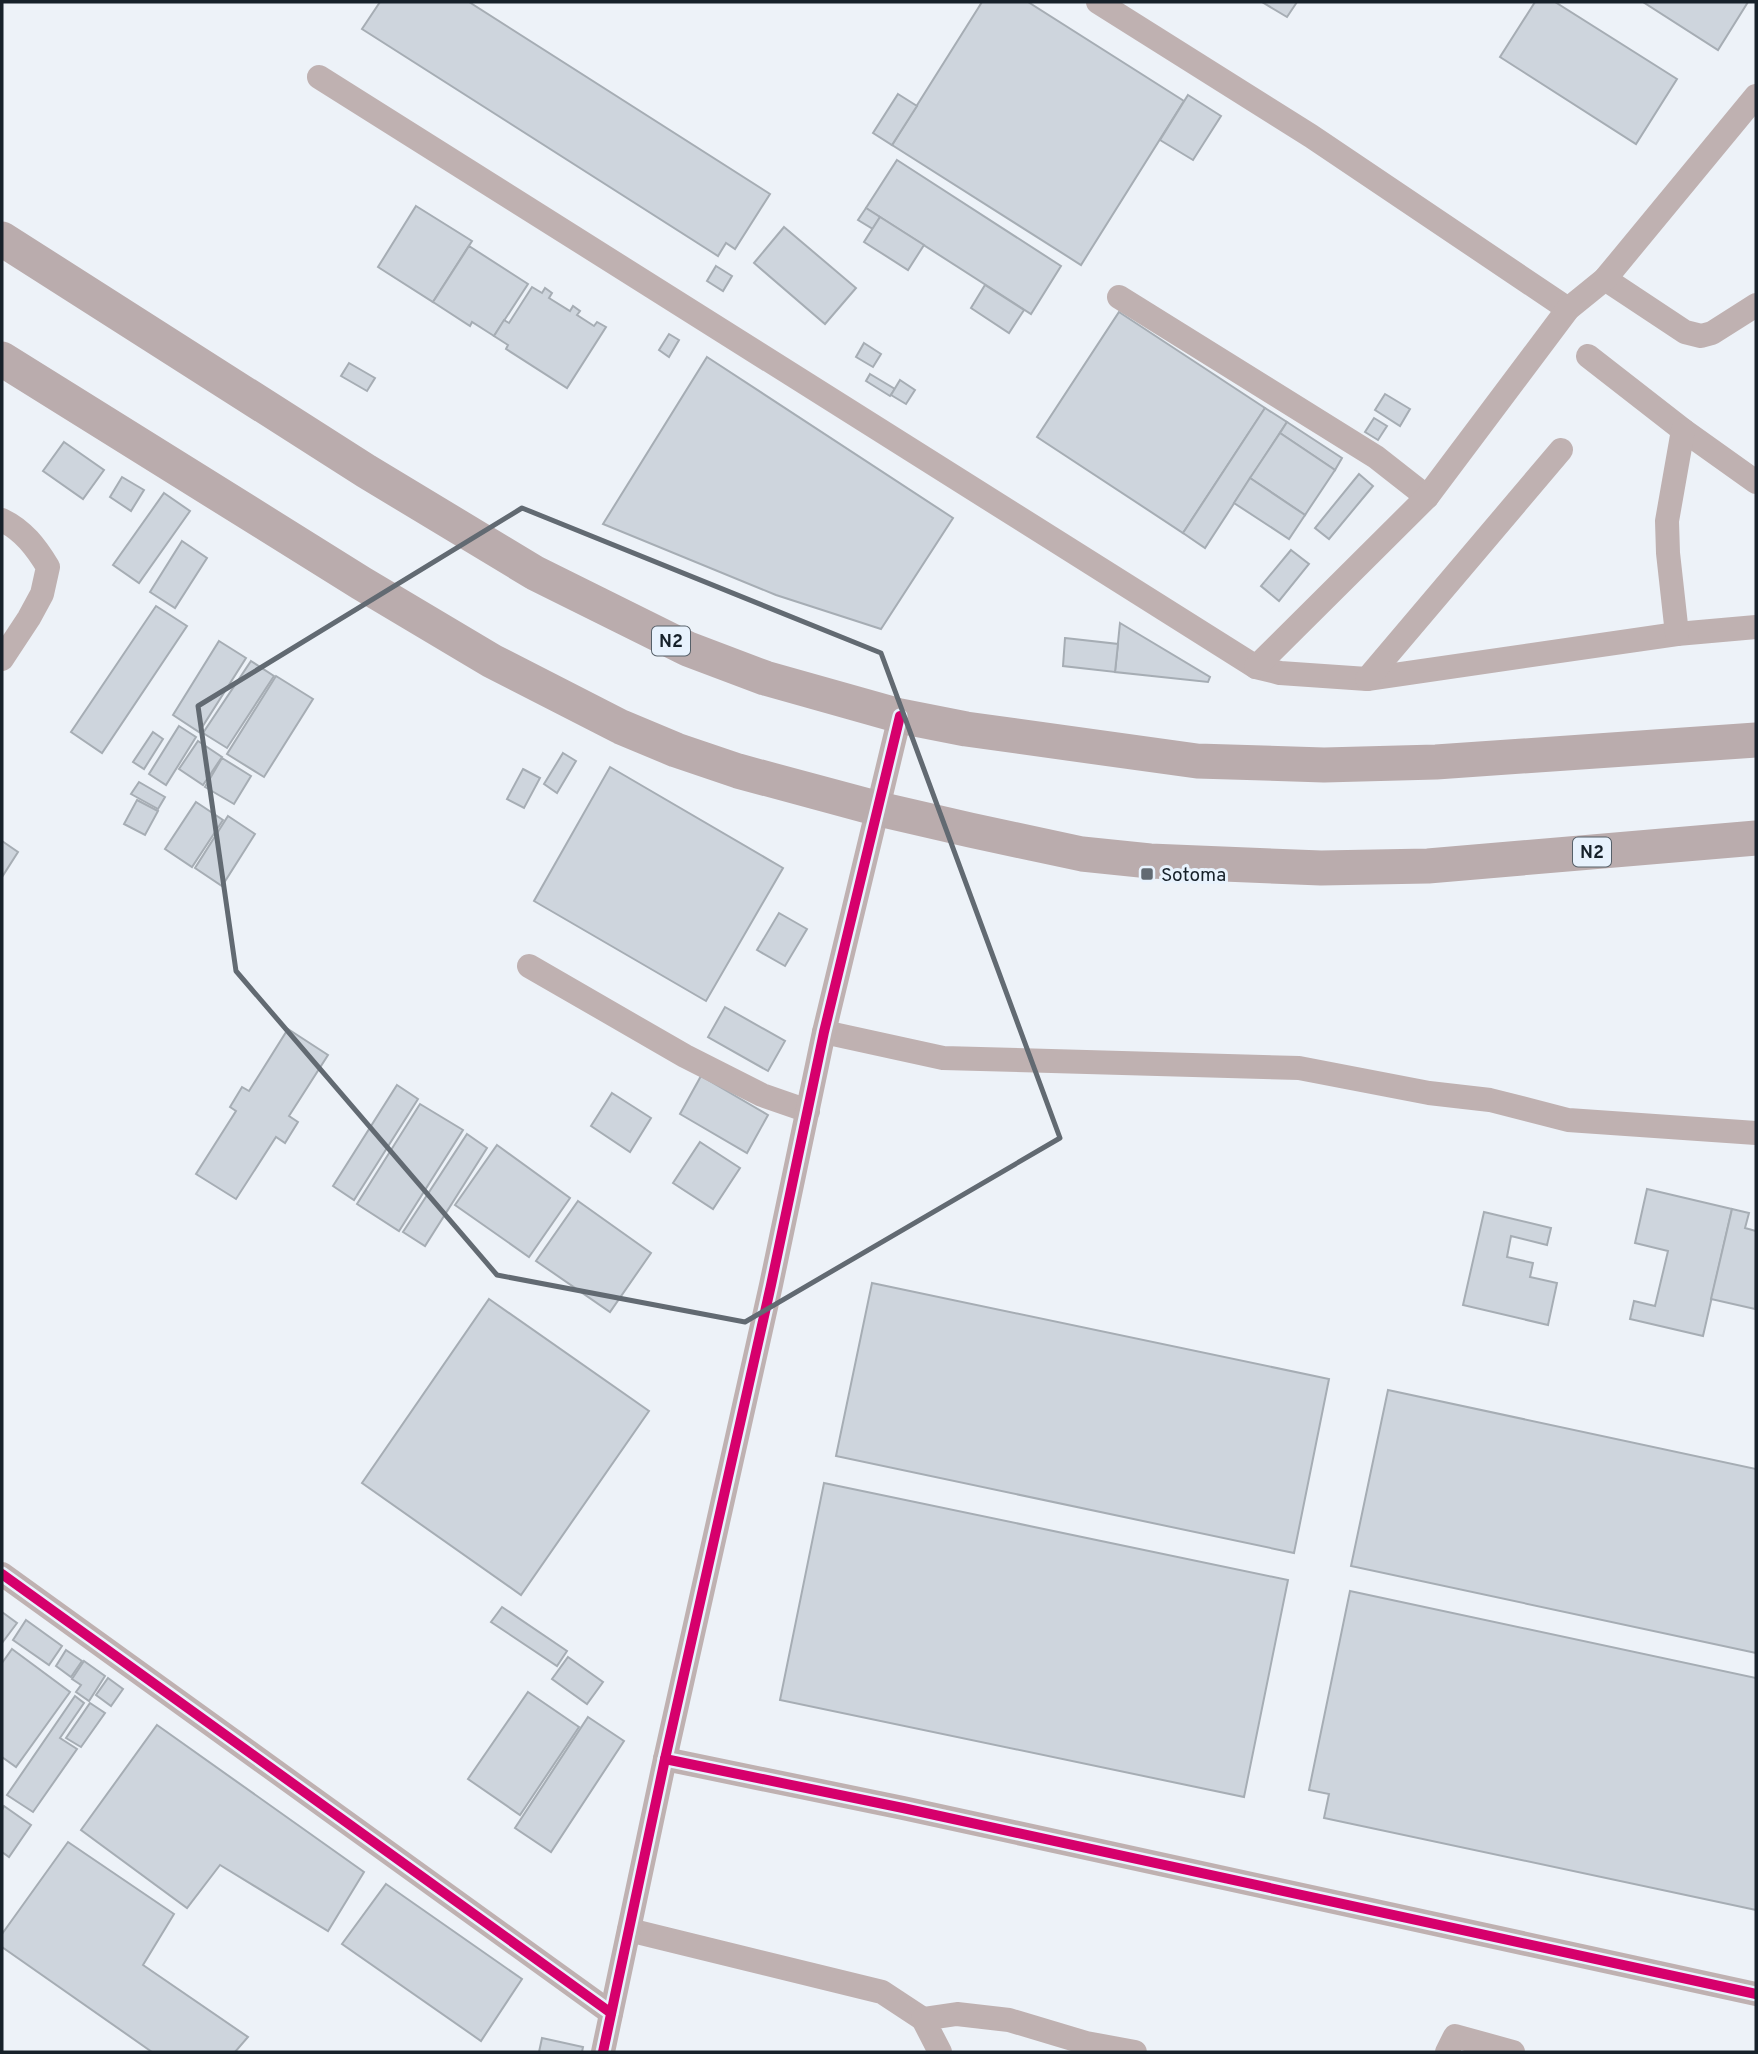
<svg xmlns="http://www.w3.org/2000/svg" width="1758" height="2054" font-family="Overpass,sans-serif">
<rect width="100%" height="100%" fill="#edf2f8"/>
<g fill="#ced5dd" stroke="#a6adb4" stroke-width="2">
<polygon points="380,2 469,2 770,194 735,249 726,243 718,256 362,29"/>
<polygon points="982,2 1028,2 1184,101 1081,265 892,145"/>
<polygon points="1262,2 1297,2 1287,17"/>
<polygon points="1535,2 1555,2 1677,79 1636,144 1500,57"/>
<polygon points="1643,2 1748,2 1718,50"/>
<polygon points="898,94 917,106 892,145 873,133"/>
<polygon points="1188,95 1221,116 1193,160 1160,140"/>
<polygon points="897,160 1061,266 1031,314 866,208"/>
<polygon points="416,206 472,241 433,302 378,267"/>
<polygon points="866,208 880,217 873,229 858,220"/>
<polygon points="880,217 924,245 908,270 864,242"/>
<polygon points="784,227 856,288 825,324 754,263"/>
<polygon points="469,246 528,284 494,336 472,322 470,326 433,302"/>
<polygon points="716,266 732,276 723,291 707,281"/>
<polygon points="985,285 1024,310 1009,333 971,308"/>
<polygon points="532,287 542,293 545,288 552,293 549,298 570,311 573,306 580,311 577,315 594,326 597,322 606,327 567,388 506,349 508,345 494,336 504,320 509,323"/>
<polygon points="1119,312 1265,408 1183,533 1037,437"/>
<polygon points="669,334 679,340 669,357 659,350"/>
<polygon points="864,343 881,354 873,367 856,357"/>
<polygon points="707,357 953,518 881,629 776,595 603,524"/>
<polygon points="349,363 375,378 367,391 341,376"/>
<polygon points="870,374 895,389 890,396 866,381"/>
<polygon points="900,380 915,390 906,404 891,395"/>
<polygon points="1385,394 1410,409 1400,426 1375,410"/>
<polygon points="1265,408 1287,422 1205,548 1183,533"/>
<polygon points="1374,418 1387,426 1378,440 1365,432"/>
<polygon points="1287,422 1342,458 1335,470 1280,433"/>
<polygon points="1280,433 1335,470 1305,515 1250,478"/>
<polygon points="64,442 104,470 83,499 43,471"/>
<polygon points="1359,474 1373,486 1329,539 1315,528"/>
<polygon points="122,477 144,490 131,511 110,497"/>
<polygon points="1250,478 1305,515 1289,539 1234,503"/>
<polygon points="164,493 190,511 139,583 113,565"/>
<polygon points="182,541 207,558 175,608 150,592"/>
<polygon points="1291,550 1309,564 1279,601 1261,586"/>
<polygon points="156,606 187,626 102,753 71,732"/>
<polygon points="1120,623 1210,677 1208,682 1115,672"/>
<polygon points="1065,638 1118,644 1115,672 1063,666"/>
<polygon points="219,641 246,658 199,732 173,715"/>
<polygon points="251,661 274,676 227,748 203,733"/>
<polygon points="276,676 313,699 264,777 227,754"/>
<polygon points="179,726 196,737 166,785 149,774"/>
<polygon points="153,732 163,739 144,769 133,762"/>
<polygon points="198,741 222,757 203,785 179,769"/>
<polygon points="563,753 576,761 557,793 544,784"/>
<polygon points="222,758 251,776 234,804 205,787"/>
<polygon points="610,767 783,868 706,1001 534,901"/>
<polygon points="523,769 540,778 524,808 507,799"/>
<polygon points="139,782 165,797 158,809 131,794"/>
<polygon points="137,800 158,811 145,835 124,824"/>
<polygon points="196,802 223,820 192,867 165,849"/>
<polygon points="228,816 255,834 222,886 195,868"/>
<polygon points="2,841 18,852 2,877"/>
<polygon points="779,913 807,929 785,966 757,950"/>
<polygon points="725,1007 785,1041 768,1071 708,1037"/>
<polygon points="288,1029 328,1055 289,1116 298,1122 285,1143 276,1137 236,1199 196,1174 236,1111 230,1107 242,1087 249,1091"/>
<polygon points="701,1076 768,1115 747,1153 680,1114"/>
<polygon points="397,1085 418,1099 354,1200 333,1186"/>
<polygon points="612,1093 651,1118 630,1152 591,1126"/>
<polygon points="420,1104 463,1130 399,1231 357,1204"/>
<polygon points="467,1134 487,1148 425,1246 403,1232"/>
<polygon points="700,1142 740,1168 713,1209 673,1183"/>
<polygon points="497,1145 570,1198 529,1257 455,1205"/>
<polygon points="1647,1189 1732,1209 1703,1336 1630,1319 1634,1301 1655,1306 1668,1251 1635,1243"/>
<polygon points="578,1201 651,1253 610,1312 536,1261"/>
<polygon points="1732,1209 1749,1213 1745,1228 1756,1231 1755,1309 1711,1299"/>
<polygon points="1484,1212 1551,1228 1547,1245 1511,1236 1507,1257 1533,1263 1530,1277 1557,1283 1548,1325 1463,1305"/>
<polygon points="872,1283 1329,1379 1294,1553 836,1456"/>
<polygon points="489,1299 649,1411 521,1595 362,1483"/>
<polygon points="1388,1390 1756,1469 1756,1653 1351,1566"/>
<polygon points="824,1483 1288,1580 1244,1797 780,1700"/>
<polygon points="1350,1591 1756,1678 1756,1910 1324,1818 1329,1794 1309,1790"/>
<polygon points="502,1607 567,1651 557,1666 491,1622"/>
<polygon points="2,1612 17,1623 2,1643"/>
<polygon points="26,1620 62,1646 49,1665 13,1640"/>
<polygon points="12,1649 70,1692 16,1767 2,1757 2,1663"/>
<polygon points="66,1650 82,1661 71,1677 56,1666"/>
<polygon points="568,1657 603,1682 587,1704 552,1679"/>
<polygon points="84,1661 105,1676 89,1701 76,1692 81,1685 72,1679"/>
<polygon points="108,1678 123,1689 111,1706 96,1695"/>
<polygon points="528,1692 579,1727 520,1815 468,1779"/>
<polygon points="75,1696 84,1703 60,1738 77,1749 33,1812 7,1795"/>
<polygon points="90,1703 105,1713 81,1747 66,1738"/>
<polygon points="588,1717 624,1741 551,1852 515,1828"/>
<polygon points="157,1725 364,1872 328,1931 220,1865 187,1908 81,1830"/>
<polygon points="4,1806 31,1825 9,1857 2,1852 2,1810"/>
<polygon points="68,1842 174,1914 143,1965 248,2037 235,2052 152,2052 2,1947 2,1934"/>
<polygon points="386,1884 522,1979 481,2041 342,1944"/>
<polygon points="542,2038 583,2047 582,2052 539,2052"/>
</g>
<g fill="none" stroke-linecap="round" stroke-linejoin="round">
<g stroke="#bfb1b1" stroke-width="24">
<polyline points="1098,2 1311,136 1568,309"/>
<polyline points="319,77 1256,667 1280,673 1367,679 1677,634 1756,627"/>
<polyline points="1605,279 1685,332 1701,336 1712,333 1756,305"/>
<polyline points="1119,297 1376,457 1427,497"/>
<polyline points="1588,356 1683,430 1756,482"/>
<path d="M2 520C23 530 36 547 48 567L42 594 29 618 2 659"/>
<polyline points="1677,634 1668,553 1667,521 1683,430"/>
<polyline points="1256,667 1427,497 1568,309 1605,279 1756,96"/>
<polyline points="1367,679 1561,450"/>
<polyline points="529,966 685,1056 762,1095 808,1111"/>
<polyline points="824,1032 943,1058 1299,1068 1429,1093 1490,1100 1568,1120 1756,1133"/>
<polyline points="2,1574 611,2013"/>
<polyline points="665,1759 903,1808 1756,1994"/>
<polyline points="629,1930 882,1992 923,2019"/>
<polyline points="603,2052 665,1759 771,1285 824,1032 900,716"/>
<polyline points="940,2052 923,2019 957,2014 1009,2020 1086,2043 1135,2052"/>
<polyline points="1447,2052 1455,2036 1513,2052"/>
</g>
<g stroke="#baacad" stroke-width="35">
<polyline points="2,239 366,471 535,573 688,649 765,678 900,716 966,729 1197,761 1324,765 1436,762 1756,740"/>
<polyline points="2,359 361,583 492,661 621,727 676,750 738,771 879,809 970,830 1082,854 1150,861 1321,868 1428,866 1756,838"/>
</g>
<g stroke="#e8f2fd" stroke-width="15">
<g id="cycleway">
<polyline points="2,1574 611,2013"/>
<polyline points="665,1759 903,1808 1756,1994"/>
<polyline points="603,2052 665,1759 771,1285 824,1032 900,716"/>
</g>
</g>
<use href="#cycleway" stroke="#d6006c" stroke-width="10"/>
</g>
<path fill="none" stroke="#626a72" stroke-width="5" stroke-linejoin="round" d="M522 508 881 653 1060 1138 745 1322 497 1275 236 971 198 706Z"/>
<rect fill="#626a72" stroke="#e8f2fd" stroke-width="2.5" x="1140" y="867" width="14" height="14" rx="3.5"/>
<g text-anchor="middle" stroke-width="6" stroke-linejoin="round" paint-order="stroke">
<g fill="#e8f2fd" stroke="#566069" stroke-width="2">
<rect x="652" y="626.5" width="38" height="29" rx="5"/>
<rect x="1573" y="837.5" width="38" height="29" rx="5"/>
</g>
<g font-size="18" font-weight="bold" fill="#17212a">
<text x="671" y="647">N2</text>
<text x="1592" y="858">N2</text>
</g>
<g font-size="19" fill="#17212a" stroke="#e8f2fd" text-anchor="start">
<text x="1161" y="881">Sotoma</text>
</g>
</g>
<rect width="1758" height="2054" fill="none" stroke="#17212a" stroke-width="7"/>
</svg>
